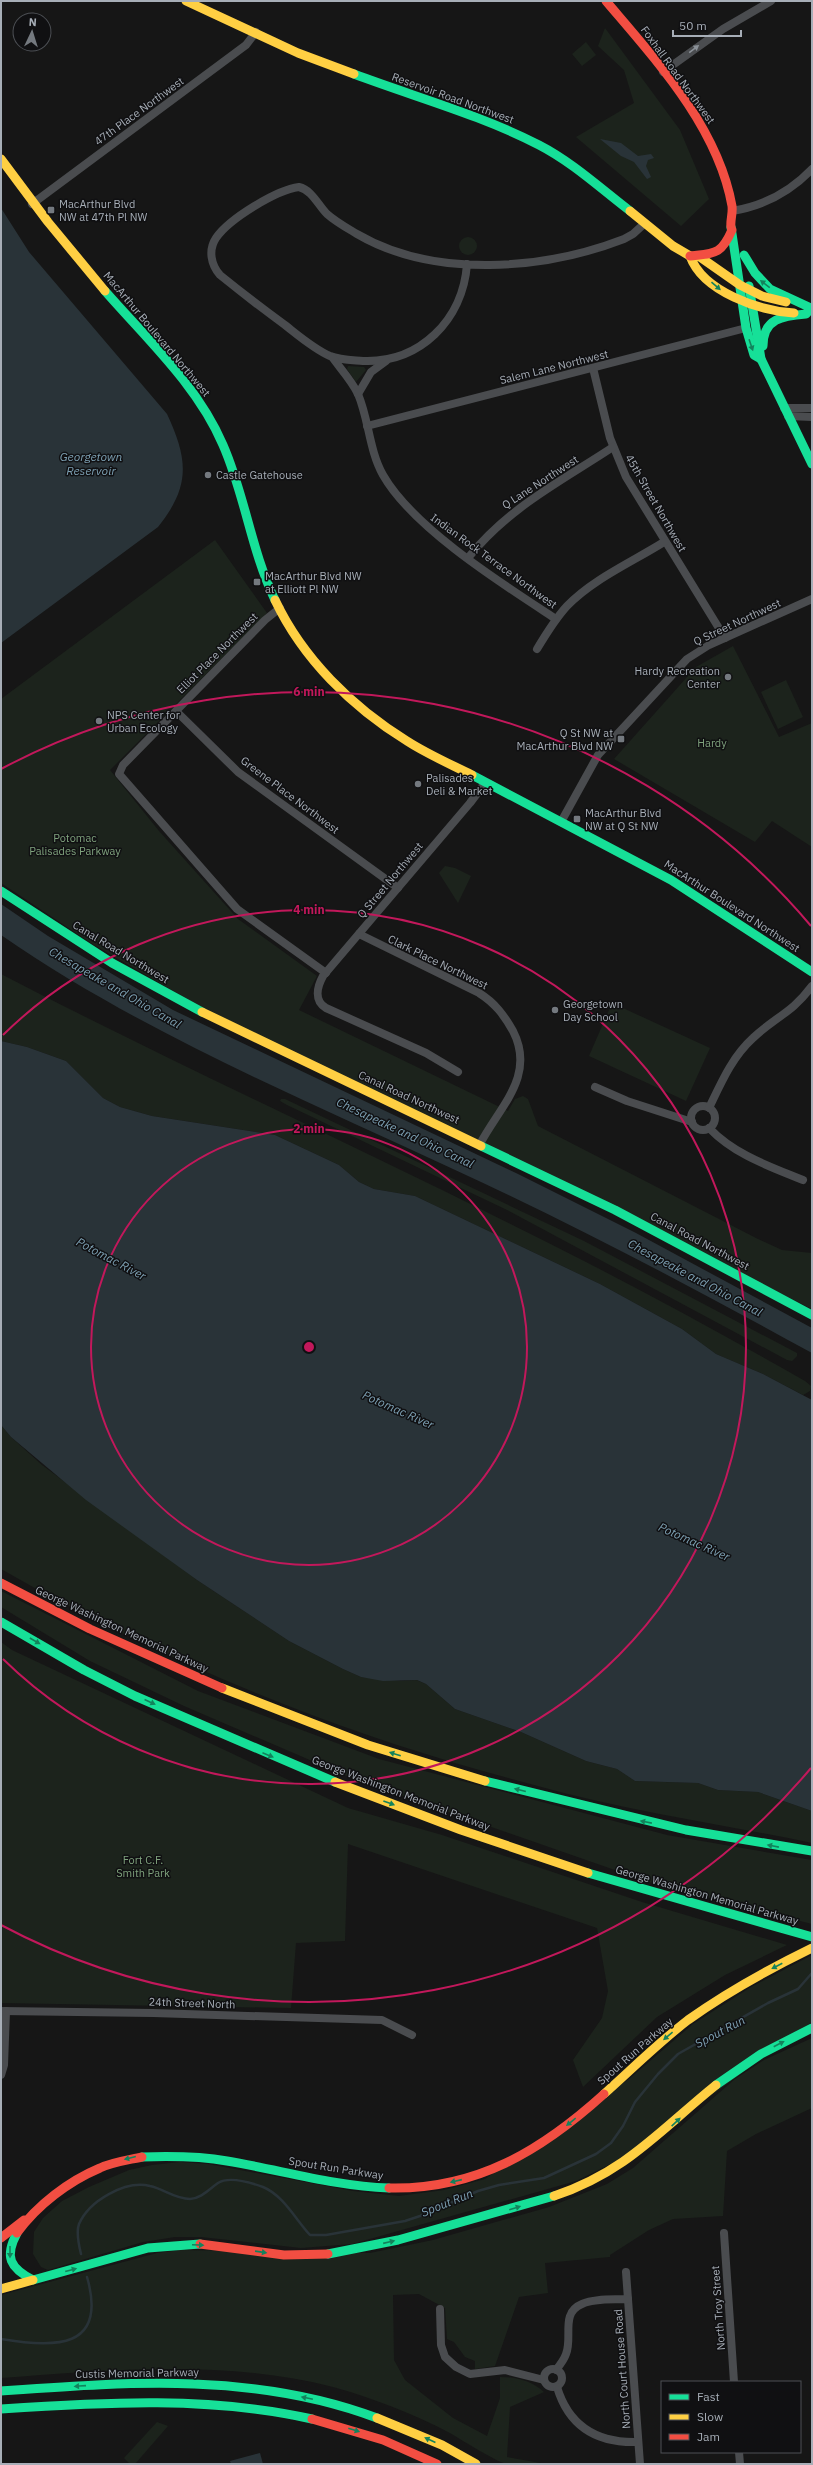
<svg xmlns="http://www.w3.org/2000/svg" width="813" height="2465" font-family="'IBM Plex Sans',sans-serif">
<rect width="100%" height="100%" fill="#161616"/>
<g fill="#1c231c">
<polygon points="605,28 680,130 709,199 681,226 576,137 634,103 624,70 598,46"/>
<polygon points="586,42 596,55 582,66 572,54"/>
<circle cx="468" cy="246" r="9"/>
<polygon points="348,366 364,367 366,370 356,382 347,369"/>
<polygon points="215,540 267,613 110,770 159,831 238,919 317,976 299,1010 508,1111 515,1099 523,1096 528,1099 538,1126 758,1239 782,1250 812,1253 812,1309 196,1004 94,945 1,883 1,699"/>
<polygon points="733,646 779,737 812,723 812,847 772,821 755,842 614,759 696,667"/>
<polygon points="786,680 803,717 778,729 761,692"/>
<polygon points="445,866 455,868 471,876 458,903 439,873"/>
<path d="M1 974C194 1074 393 1163 586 1262 660 1300 733 1340 805 1381L811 1386 810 1391 803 1395 763 1374 716 1354 682 1329 600 1284 415 1196 374 1189 359 1182 339 1165 275 1135 152 1116 120 1107 103 1098 66 1061 27 1047 1 1041Z"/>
<polygon points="612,1003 710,1048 686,1101 589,1056"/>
<polygon points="281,1099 285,1099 584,1241 797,1353 797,1356 792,1361 787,1360 507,1210 287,1105 280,1101"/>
<path d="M1 1425 11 1437 42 1465 197 1580 289 1641 343 1669 361 1677 400 1681 416 1680 426 1684 455 1709 521 1732 586 1761 617 1769 635 1781 698 1783 718 1790 758 1792 812 1811V1843C750 1830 687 1820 625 1807 577 1797 529 1784 483 1771 316 1724 151 1655 1 1569Z"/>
<polygon points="1,1591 198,1691 379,1759 667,1835 812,1860 812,1924 655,1884 354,1779 184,1706 90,1661 1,1607"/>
<polygon points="1,1642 12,1650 348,1808 442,1835 642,1902 787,1945 725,1975 657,2017 583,2087 573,2060 602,2018 608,1991 597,1928 348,1844 345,1941 296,1943 291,2008 1,2003"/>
<polygon points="812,1955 812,2022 631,2154 576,2181 352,2244 301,2248 201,2237 175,2237 143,2242 48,2270 41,2267 33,2254 34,2232 43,2218 62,2201 89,2187 129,2170 152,2165 180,2162 208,2164 353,2191 399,2196 444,2190 485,2179 629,2079 693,2024 751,1987"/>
<path d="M812 2038V2108L756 2134 727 2151 723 2216 673 2219 649 2230 610 2255V2257L545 2263 548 2293 519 2297 495 2366 475 2369V2361L465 2357 454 2342 447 2339 445 2308 419 2294 393 2295 394 2360 405 2380 453 2418 487 2436 500 2398V2377C516 2377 532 2381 544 2392L510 2407 507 2457 546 2464C533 2464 519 2465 507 2464 498 2463 459 2438 448 2432 414 2414 370 2397 333 2387 224 2359 111 2370 1 2378V2295L157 2253 181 2250 370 2253 433 2240 549 2207 607 2184 633 2168 735 2079 764 2060Z"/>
<polygon points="157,2422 168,2426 135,2464 130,2464 124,2458"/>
</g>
<g fill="#293338">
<polygon points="600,139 621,143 638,156 651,154 654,158 648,160 646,166 651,177 647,179 634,162 621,156"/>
<path d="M1 208 29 252 167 414C188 459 191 486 158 527L1 643Z"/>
<path d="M1 904 48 936 173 1010 518 1174 636 1233 812 1328V1353C694 1288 575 1225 453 1169 299 1097 141 1032 1 935Z"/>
<polygon points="1,1041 27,1047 66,1061 103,1098 120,1107 152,1116 275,1135 339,1165 359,1182 374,1189 415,1196 600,1284 682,1329 716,1354 763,1374 812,1400 812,1811 758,1792 718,1790 698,1783 635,1781 617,1769 586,1761 521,1732 455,1709 426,1684 417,1680 383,1681 361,1677 343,1669 289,1641 197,1580 86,1500 11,1437 1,1425"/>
<polygon points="260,2453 263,2464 231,2464 230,2461"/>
</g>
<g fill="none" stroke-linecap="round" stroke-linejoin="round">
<g stroke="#293338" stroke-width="2.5">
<path d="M81 2254C79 2246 76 2232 79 2224 89 2201 125 2180 150 2186 164 2189 175 2199 190 2199 202 2198 209 2189 218 2183 229 2176 252 2183 263 2187 283 2195 296 2220 310 2235H326L405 2221 420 2216 478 2191 499 2185 544 2178 596 2154 611 2143 623 2126 635 2102 658 2074 678 2054 768 2003 798 1989 812 1973"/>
<path d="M1 2339C54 2348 108 2350 87 2277"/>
</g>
<g stroke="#4a4c4f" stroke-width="8">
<polyline points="663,72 723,29 771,1"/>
<polyline points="32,204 246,45 256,32"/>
<path d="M732 211C763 206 791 191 812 169"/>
<path d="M467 264C463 320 420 363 363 361 352 360 340 360 330 356 314 349 299 336 285 325 263 309 241 292 220 275 211 265 208 250 216 238 229 219 276 190 299 187 312 190 318 205 327 214 336 222 347 228 357 234 434 279 544 270 624 239L633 234 644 224"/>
<path d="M332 357C340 368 352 381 358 394 369 420 369 450 383 475 413 528 504 585 556 619"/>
<polyline points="593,368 610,438 626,477 725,638"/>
<polyline points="358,394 371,372 386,361"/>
<polyline points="784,408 812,408"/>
<polyline points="788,416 812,417"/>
<polyline points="367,426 746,328"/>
<path d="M468 558C509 507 560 482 613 447"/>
<polyline points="280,608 265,620 123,765 119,774 237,909 326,973"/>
<path d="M537 649C546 634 555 619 567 606 593 579 632 562 664 542"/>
<polyline points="176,711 238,772 398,888"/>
<polyline points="561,822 598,755 687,659 709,645 812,599"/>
<path d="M359 934 479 993C495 1003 504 1015 513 1031 536 1076 500 1106 480 1144"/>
<path d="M458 1072 426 1053 326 1008C314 1001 317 987 323 976L470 803 485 783"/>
<polyline points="595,1087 627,1101 692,1122"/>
<circle cx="703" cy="1118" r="12"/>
<path d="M709 1108C721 1083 732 1057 753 1038 775 1017 792 1013 812 986"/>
<path d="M709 1128C735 1155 769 1166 803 1180"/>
<polyline points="1,2011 153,2013 382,2020 412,2035"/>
<polyline points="1,2075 4,2065 6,2011"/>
<polyline points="724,2233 734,2382"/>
<polyline points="626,2272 640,2464"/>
<polyline points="440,2309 441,2345 445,2357 456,2367 470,2374 505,2370 544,2380"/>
<circle cx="553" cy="2378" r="9"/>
<path d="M556 2370C560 2365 564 2360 566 2354 573 2337 560 2313 582 2304 595 2298 614 2300 628 2299"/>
<path d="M557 2387C569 2427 598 2443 637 2442"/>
<polyline points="739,2452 740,2464"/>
</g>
<g stroke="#16e098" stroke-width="9">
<path d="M354 74C415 97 481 115 539 145 572 162 600 188 630 211"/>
<polyline points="731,227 746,328 754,355 761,359"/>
<path d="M744 255 755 273 770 289 811 308 806 314C783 316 763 318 763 346"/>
<polyline points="749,286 761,359 812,464"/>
<path d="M105 291C147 339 198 386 223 445 245 495 251 550 275 600"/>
<polyline points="472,775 671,880 812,972"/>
<polyline points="1,891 112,963 202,1012"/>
<polyline points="481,1146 615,1210 812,1315"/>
<polyline points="1,1622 84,1670 135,1696 335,1782"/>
<polyline points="485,1781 686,1830 812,1851"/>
<polyline points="588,1873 812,1937"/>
<polyline points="716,2085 761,2054 812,2028"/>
<path d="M142 2157C171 2156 199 2156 227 2161 281 2170 334 2186 389 2188"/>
<path d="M17 2233C4 2257 10 2268 33 2280L148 2248 200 2244"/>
<polyline points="328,2254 398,2240 554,2196"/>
<path d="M1 2391C128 2382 255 2372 377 2418"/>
<path d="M1 2409C106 2402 209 2396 312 2419"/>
</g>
<g stroke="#ffcf43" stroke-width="9">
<polyline points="186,1 298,53 354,74"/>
<polyline points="1,159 48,222 105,291"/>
<polyline points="630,211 673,246 690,256 700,257 740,285 762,296 786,302"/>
<path d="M690 256C703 292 760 311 794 313"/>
<path d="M275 600C303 659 352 707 407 741 427 754 450 764 472 775"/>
<polyline points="202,1012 481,1146"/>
<polyline points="222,1688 368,1745 485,1781"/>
<polyline points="335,1782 461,1830 588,1873"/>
<path d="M604 2094C632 2069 658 2043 688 2020 727 1992 769 1969 812 1948"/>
<path d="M554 2196C626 2172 660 2130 716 2085"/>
<polyline points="1,2289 33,2280"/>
<polyline points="377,2418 442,2445 476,2464"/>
</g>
<g stroke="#f24e42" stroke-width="9">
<path d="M606 1C656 60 718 127 732 206 733 214 730 220 731 227"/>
<path d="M690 256C715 253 721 255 732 230"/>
<polyline points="1,1583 90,1629 222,1688"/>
<path d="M389 2188C476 2190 541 2151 604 2094"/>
<path d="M17 2233C37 2205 69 2181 100 2168 113 2162 129 2160 142 2157"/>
<polyline points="1,2238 24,2220"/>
<polyline points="200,2244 284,2255 328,2254"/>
<polyline points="312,2419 383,2440 437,2464"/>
</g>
</g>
<defs><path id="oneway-solid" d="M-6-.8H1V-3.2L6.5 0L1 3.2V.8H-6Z"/></defs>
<use fill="#8b9198" href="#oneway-solid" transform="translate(694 49) rotate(-37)"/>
<g fill="#13825c">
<use href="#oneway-solid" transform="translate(765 284) rotate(-142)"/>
<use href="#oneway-solid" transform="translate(716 286) rotate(41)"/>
<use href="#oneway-solid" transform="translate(751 345) rotate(71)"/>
<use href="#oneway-solid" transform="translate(35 1641) rotate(30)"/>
<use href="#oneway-solid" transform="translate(150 1702) rotate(25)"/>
<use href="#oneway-solid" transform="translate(395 1754) rotate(-163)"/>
<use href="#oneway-solid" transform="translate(268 1755) rotate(23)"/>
<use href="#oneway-solid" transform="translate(520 1790) rotate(-166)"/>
<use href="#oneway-solid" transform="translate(389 1803) rotate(20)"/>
<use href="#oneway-solid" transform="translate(646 1822) rotate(-169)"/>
<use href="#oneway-solid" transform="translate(773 1846) rotate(-169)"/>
<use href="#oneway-solid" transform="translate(777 1966) rotate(153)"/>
<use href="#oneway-solid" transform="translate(668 2036) rotate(140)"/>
<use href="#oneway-solid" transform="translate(779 2044) rotate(-28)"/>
<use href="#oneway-solid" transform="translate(571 2122) rotate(141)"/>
<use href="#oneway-solid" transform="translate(676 2122) rotate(-43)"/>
<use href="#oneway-solid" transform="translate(130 2158) rotate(166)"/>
<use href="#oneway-solid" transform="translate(456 2181) rotate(167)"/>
<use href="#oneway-solid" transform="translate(515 2208) rotate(-17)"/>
<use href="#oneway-solid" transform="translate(389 2242) rotate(-13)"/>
<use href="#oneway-solid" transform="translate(198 2245) rotate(2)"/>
<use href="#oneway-solid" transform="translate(10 2252) rotate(90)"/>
<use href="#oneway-solid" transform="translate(261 2252) rotate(8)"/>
<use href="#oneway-solid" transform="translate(71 2270) rotate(-15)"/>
<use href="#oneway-solid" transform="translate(80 2386) rotate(176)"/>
<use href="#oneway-solid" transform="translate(307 2398) rotate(-168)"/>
<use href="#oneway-solid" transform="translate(354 2430) rotate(18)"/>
<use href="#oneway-solid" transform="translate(430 2440) rotate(-155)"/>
</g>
<g fill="none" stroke="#c2185b" stroke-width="2">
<circle cx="309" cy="1347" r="218"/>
<path d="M3 1035A437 437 0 1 1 3 1659"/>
<path d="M811 1768A655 655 0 0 1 1 1925M1 769A655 655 0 0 1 811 926"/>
</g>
<g fill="#74797f" stroke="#101012" stroke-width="1.5">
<rect x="47" y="206" width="8" height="8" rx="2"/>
<circle cx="208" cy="475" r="4"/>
<rect x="253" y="578" width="8" height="8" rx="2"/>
<circle cx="728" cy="677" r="4"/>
<circle cx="99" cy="721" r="4"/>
<rect x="617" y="735" width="8" height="8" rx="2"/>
<circle cx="418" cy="784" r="4"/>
<rect x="573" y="815" width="8" height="8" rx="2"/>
<circle cx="555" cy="1010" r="4"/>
</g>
<g text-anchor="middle" stroke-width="3" stroke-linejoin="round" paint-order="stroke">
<g font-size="11" fill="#a7aeb7" stroke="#101012">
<text transform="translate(678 75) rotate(54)" y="4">Foxhall Road Northwest</text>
<text transform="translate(453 98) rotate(20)" y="4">Reservoir Road Northwest</text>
<text transform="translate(139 111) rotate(-36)" y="4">47th Place Northwest</text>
<text transform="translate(157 334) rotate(50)" y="4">MacArthur Boulevard Northwest</text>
<text transform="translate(554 367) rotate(-14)" y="4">Salem Lane Northwest</text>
<text transform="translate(540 482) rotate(-33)" y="4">Q Lane Northwest</text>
<text transform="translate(656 503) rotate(60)" y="4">45th Street Northwest</text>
<text transform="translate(494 561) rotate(36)" y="4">Indian Rock Terrace Northwest</text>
<text transform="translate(737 622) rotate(-25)" y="4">Q Street Northwest</text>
<text transform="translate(217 653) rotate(-45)" y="4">Elliot Place Northwest</text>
<text transform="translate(290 795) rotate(37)" y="4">Greene Place Northwest</text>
<text transform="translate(390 880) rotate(-50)" y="4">Q Street Northwest</text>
<text transform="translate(732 906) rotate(33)" y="4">MacArthur Boulevard Northwest</text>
<text transform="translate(121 952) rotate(31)" y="4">Canal Road Northwest</text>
<text transform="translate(438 962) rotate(26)" y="4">Clark Place Northwest</text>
<text transform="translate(409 1097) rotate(25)" y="4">Canal Road Northwest</text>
<text transform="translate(700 1241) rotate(28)" y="4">Canal Road Northwest</text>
<text transform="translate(122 1629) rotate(25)" y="4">George Washington Memorial Parkway</text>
<text transform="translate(401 1793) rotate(21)" y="4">George Washington Memorial Parkway</text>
<text transform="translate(707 1895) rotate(16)" y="4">George Washington Memorial Parkway</text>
<text transform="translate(192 2003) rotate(2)" y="4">24th Street North</text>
<text transform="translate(635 2051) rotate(-41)" y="4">Spout Run Parkway</text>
<text transform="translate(336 2168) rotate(9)" y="4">Spout Run Parkway</text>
<text transform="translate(718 2308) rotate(-94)" y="4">North Troy Street</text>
<text transform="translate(622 2369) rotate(-94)" y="4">North Court House Road</text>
<text transform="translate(137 2373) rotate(-1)" y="4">Custis Memorial Parkway</text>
</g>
<g font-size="11" fill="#a7aeb7" stroke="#101012" text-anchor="start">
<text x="59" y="208">MacArthur Blvd<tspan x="59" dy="13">NW at 47th Pl NW</tspan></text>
<text x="216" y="479">Castle Gatehouse</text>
<text x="265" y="580">MacArthur Blvd NW<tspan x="265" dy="13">at Elliott Pl NW</tspan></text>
<text x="720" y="675" text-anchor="end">Hardy Recreation<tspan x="720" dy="13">Center</tspan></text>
<text x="107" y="719">NPS Center for<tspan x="107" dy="13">Urban Ecology</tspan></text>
<text x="613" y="737" text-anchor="end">Q St NW at<tspan x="613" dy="13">MacArthur Blvd NW</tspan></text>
<text x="426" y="782">Palisades<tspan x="426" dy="13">Deli &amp; Market</tspan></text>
<text x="585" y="817">MacArthur Blvd<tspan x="585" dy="13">NW at Q St NW</tspan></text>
<text x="563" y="1008">Georgetown<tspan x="563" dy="13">Day School</tspan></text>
</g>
<g font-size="11" fill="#7fa27d" stroke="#101012">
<text x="712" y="747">Hardy</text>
<text x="75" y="842">Potomac<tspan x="75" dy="13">Palisades Parkway</tspan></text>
<text x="143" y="1864">Fort C.F.<tspan x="143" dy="13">Smith Park</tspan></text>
</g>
<g font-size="12" font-style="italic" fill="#7da0b3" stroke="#101012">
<text x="91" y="461">Georgetown<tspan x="91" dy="14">Reservoir</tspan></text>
<text transform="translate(115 988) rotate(30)" y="4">Chesapeake and Ohio Canal</text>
<text transform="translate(405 1133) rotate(25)" y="4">Chesapeake and Ohio Canal</text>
<text transform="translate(111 1259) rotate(28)" y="4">Potomac River</text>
<text transform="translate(695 1278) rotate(28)" y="4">Chesapeake and Ohio Canal</text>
<text transform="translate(398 1410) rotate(24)" y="4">Potomac River</text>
<text transform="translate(694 1542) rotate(24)" y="4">Potomac River</text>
<text transform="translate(720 2032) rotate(-28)" y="4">Spout Run</text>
<text transform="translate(447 2203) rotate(-22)" y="4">Spout Run</text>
</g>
</g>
<circle cx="309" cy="1347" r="6" fill="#c2185b" stroke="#101012" stroke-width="2"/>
<g font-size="12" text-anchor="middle" font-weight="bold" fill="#c2185b" stroke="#101012" stroke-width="3" stroke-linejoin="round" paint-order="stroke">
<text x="309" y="696">6 min</text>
<text x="309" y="914">4 min</text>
<text x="309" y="1133">2 min</text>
</g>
<rect width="813" height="2465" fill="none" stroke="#a7aeb7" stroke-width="4"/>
<rect x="661" y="2381" width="140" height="72" fill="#101012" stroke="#4c4f54"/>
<rect x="669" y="2394" width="20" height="6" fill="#16e098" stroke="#4c4f54"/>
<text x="697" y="2401" font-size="12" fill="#a7aeb7">Fast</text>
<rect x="669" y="2414" width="20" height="6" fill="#ffcf43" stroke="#4c4f54"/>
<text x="697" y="2421" font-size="12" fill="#a7aeb7">Slow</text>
<rect x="669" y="2434" width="20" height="6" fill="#f24e42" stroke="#4c4f54"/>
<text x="697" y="2441" font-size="12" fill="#a7aeb7">Jam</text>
<g transform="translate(32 32) rotate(4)"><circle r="19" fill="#101012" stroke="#4c4f54"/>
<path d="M0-3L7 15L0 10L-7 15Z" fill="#74797f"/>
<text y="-6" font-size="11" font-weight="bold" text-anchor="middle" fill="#a7aeb7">N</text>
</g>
<path d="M673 30v6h68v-6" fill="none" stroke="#a7aeb7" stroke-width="2"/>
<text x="679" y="30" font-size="12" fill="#a7aeb7" stroke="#101012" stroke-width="3" paint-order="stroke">50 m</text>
</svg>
